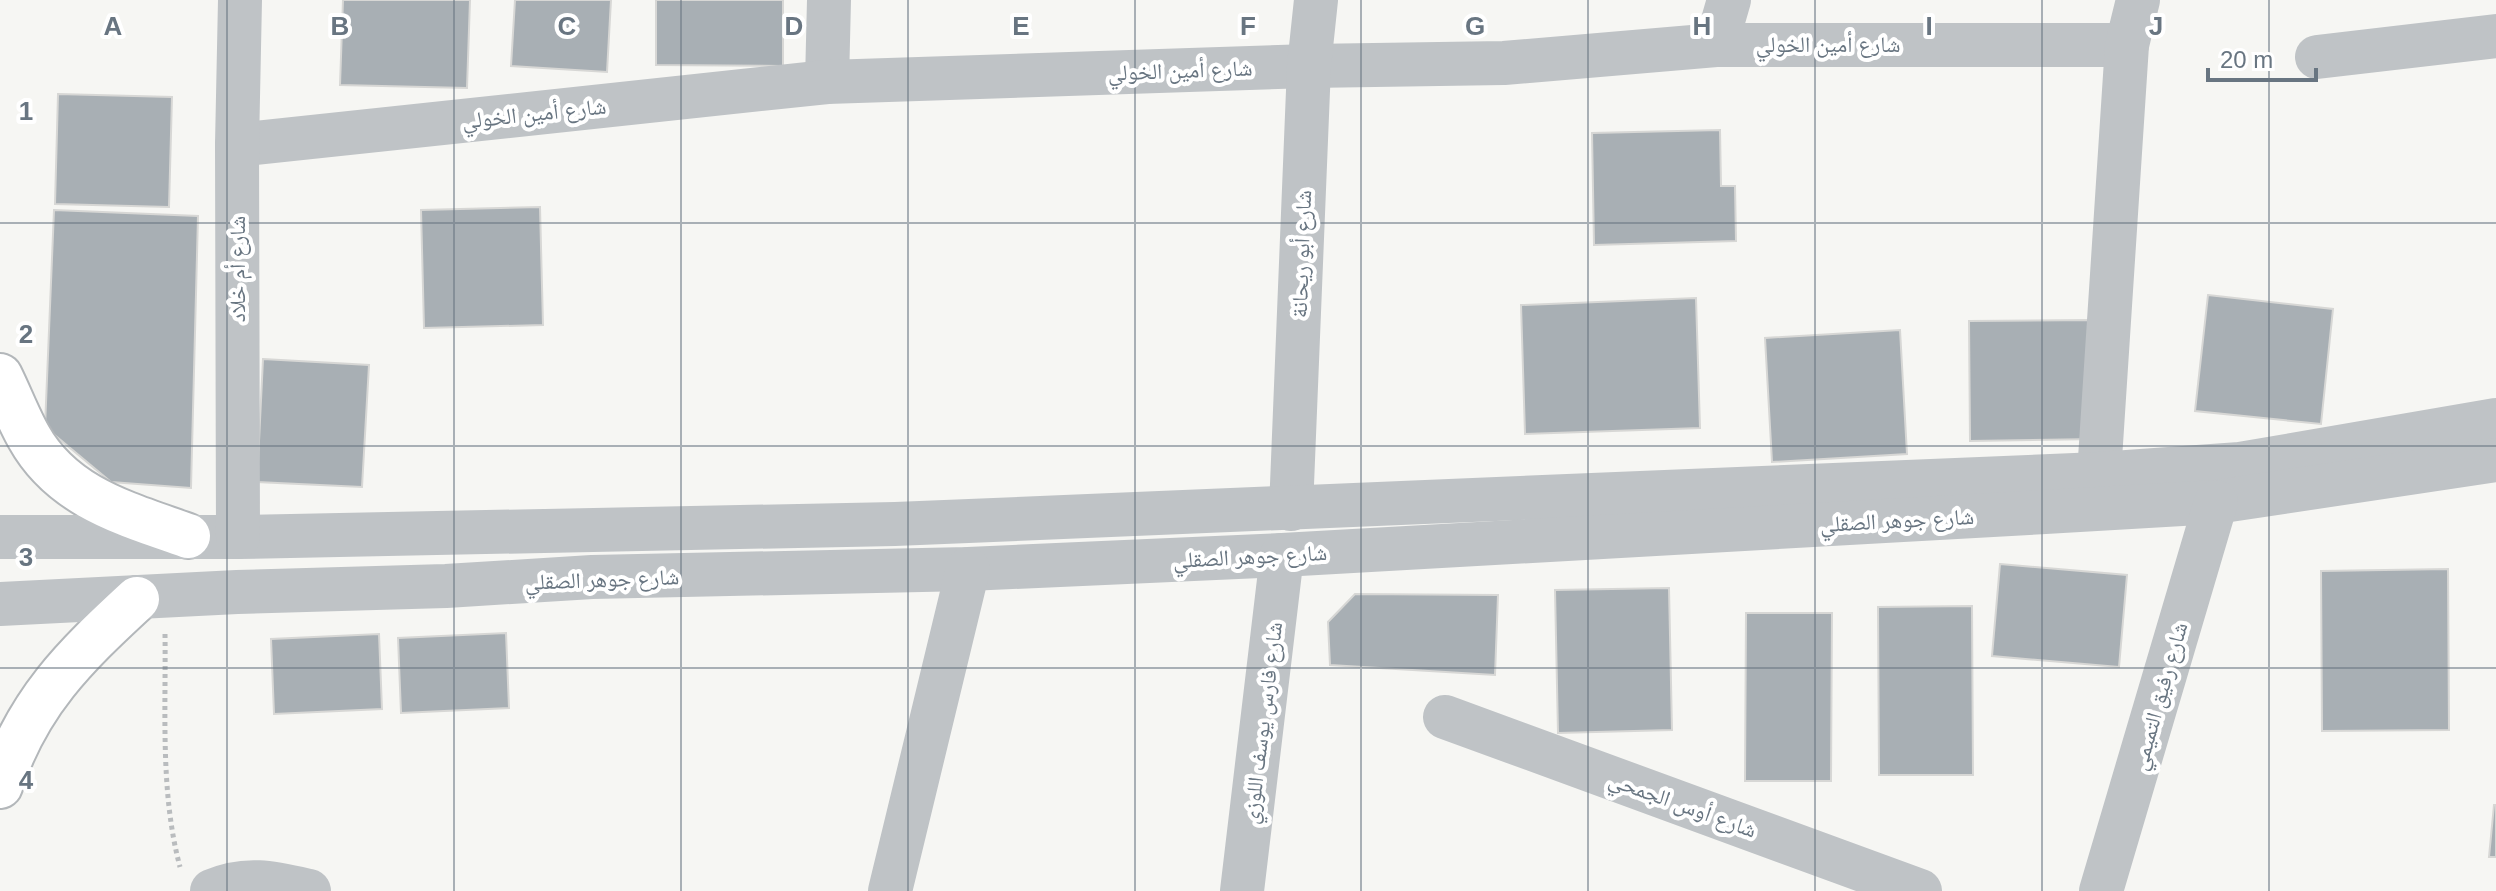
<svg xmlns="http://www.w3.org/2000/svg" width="2496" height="891" font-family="Arial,'Noto Naskh Arabic',sans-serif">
<rect width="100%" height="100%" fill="#f6f6f3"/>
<g fill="#a8afb4" stroke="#d7d7d5" stroke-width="2">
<polygon points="343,0 470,0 467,88 340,85"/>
<polygon points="515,0 611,0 607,72 511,66"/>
<polygon points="656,0 783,0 783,66 656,65"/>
<polygon points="58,94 172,97 169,207 55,204"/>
<polygon points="1720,130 1721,186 1735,186 1736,241 1594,245 1592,133"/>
<polygon points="540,207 543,325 424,328 421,210"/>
<polygon points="54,210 198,216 191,488 111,482 45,427"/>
<polygon points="2208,295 2333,309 2321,424 2195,411"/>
<polygon points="1696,298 1700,428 1525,434 1521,305"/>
<polygon points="2096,320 2097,439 1970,441 1969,321"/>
<polygon points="1900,330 1907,454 1772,462 1765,338"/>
<polygon points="263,359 369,365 362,487 257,482"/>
<polygon points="2000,564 2127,575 2119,667 1992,656"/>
<polygon points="2448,569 2449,730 2322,731 2321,571"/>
<polygon points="1669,588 1672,730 1558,733 1555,590"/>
<polygon points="1355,594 1498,595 1495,675 1330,665 1328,622"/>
<polygon points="1972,606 1973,775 1879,775 1878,607"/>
<polygon points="1746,613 1832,613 1831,781 1745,781"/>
<polygon points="506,633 509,708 401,713 398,638"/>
<polygon points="379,634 382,709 274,714 271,639"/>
<polygon points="2494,805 2496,805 2496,857 2489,857"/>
</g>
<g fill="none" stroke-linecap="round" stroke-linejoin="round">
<g stroke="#b3b7ba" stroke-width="48">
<g id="major">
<path d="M0 376C10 396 18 418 29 437 63 498 127 514 188 536"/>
<path d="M0 786C27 703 74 657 137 599"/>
</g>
</g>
<path stroke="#b9bcbe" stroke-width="5" stroke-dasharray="4 4" stroke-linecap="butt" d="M165 634C166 712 160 792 180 867"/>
<g stroke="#bfc3c6" stroke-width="44">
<polyline points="1716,45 1729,0"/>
<polyline points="2317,57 2496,36"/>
<polyline points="827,82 829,0"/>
<polyline points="237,145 827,82 1309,66 1504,63 1716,45 2127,45"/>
<polyline points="2099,474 2127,45 2138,0"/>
<polyline points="1291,509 1309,66 1316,0"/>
<polyline points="0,537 238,537 895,524 2099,474 2240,464 2496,420"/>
<polyline points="238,537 237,145 240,0"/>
<polyline points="0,604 237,592 446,586 592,577 968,569 1282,555 2045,512 2216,502 2496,460"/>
<polyline points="1445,717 1920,891"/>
<path d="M212 891C246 876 274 883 309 891"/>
<polyline points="890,891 968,569"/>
<polyline points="1242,891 1282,555"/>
<polyline points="2101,891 2216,502"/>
</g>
<use href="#major" stroke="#fff" stroke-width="44"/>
</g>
<path fill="none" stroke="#687581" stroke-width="2" stroke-opacity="0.55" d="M227 0V891M454 0V891M681 0V891M908 0V891M1135 0V891M1361 0V891M1588 0V891M1815 0V891M2042 0V891M2269 0V891M0 223H2496M0 446H2496M0 668H2496"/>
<g text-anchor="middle" stroke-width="8" stroke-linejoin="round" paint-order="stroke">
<g font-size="22" fill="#687581" stroke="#fff">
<text x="1828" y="52">شارع أمين الخولي</text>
<text transform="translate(1180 70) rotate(-2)" y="8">شارع أمين الخولي</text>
<text transform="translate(534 113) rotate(-6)" y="8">شارع أمين الخولي</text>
<text transform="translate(1301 254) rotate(-88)" y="8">شارع أبو ريحانة</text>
<text transform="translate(237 269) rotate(-90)" y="8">شارع أم خلاد</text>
<text transform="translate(1897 520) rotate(-3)" y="8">شارع جوهر الصقلي</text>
<text transform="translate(1250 556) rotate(-3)" y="8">شارع جوهر الصقلي</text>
<text transform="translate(602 579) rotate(-2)" y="8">شارع جوهر الصقلي</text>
<text transform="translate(2159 696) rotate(-74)" y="8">شارع رفيق التميمي</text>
<text transform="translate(1262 723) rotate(-83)" y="8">شارع فارس يوسف اللوزي</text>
<text transform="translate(1683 804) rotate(20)" y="8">شارع أوس الجمحي</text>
</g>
</g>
<g font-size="26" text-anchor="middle" font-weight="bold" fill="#687581" stroke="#fff" stroke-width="8" stroke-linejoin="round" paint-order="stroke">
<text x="113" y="35">A</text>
<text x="340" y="35">B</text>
<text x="567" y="35">C</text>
<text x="794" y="35">D</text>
<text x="1021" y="35">E</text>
<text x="1248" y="35">F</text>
<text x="1475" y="35">G</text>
<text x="1702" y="35">H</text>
<text x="1929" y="35">I</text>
<text x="2156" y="35">J</text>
<text x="26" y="120">1</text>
<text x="26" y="343">2</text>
<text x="26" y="566">3</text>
<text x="26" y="789">4</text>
</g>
<path d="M2208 68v12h108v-12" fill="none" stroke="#687581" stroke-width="4"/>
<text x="2220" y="68" font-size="24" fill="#687581" stroke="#ffffff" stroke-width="6" paint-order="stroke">20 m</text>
</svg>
